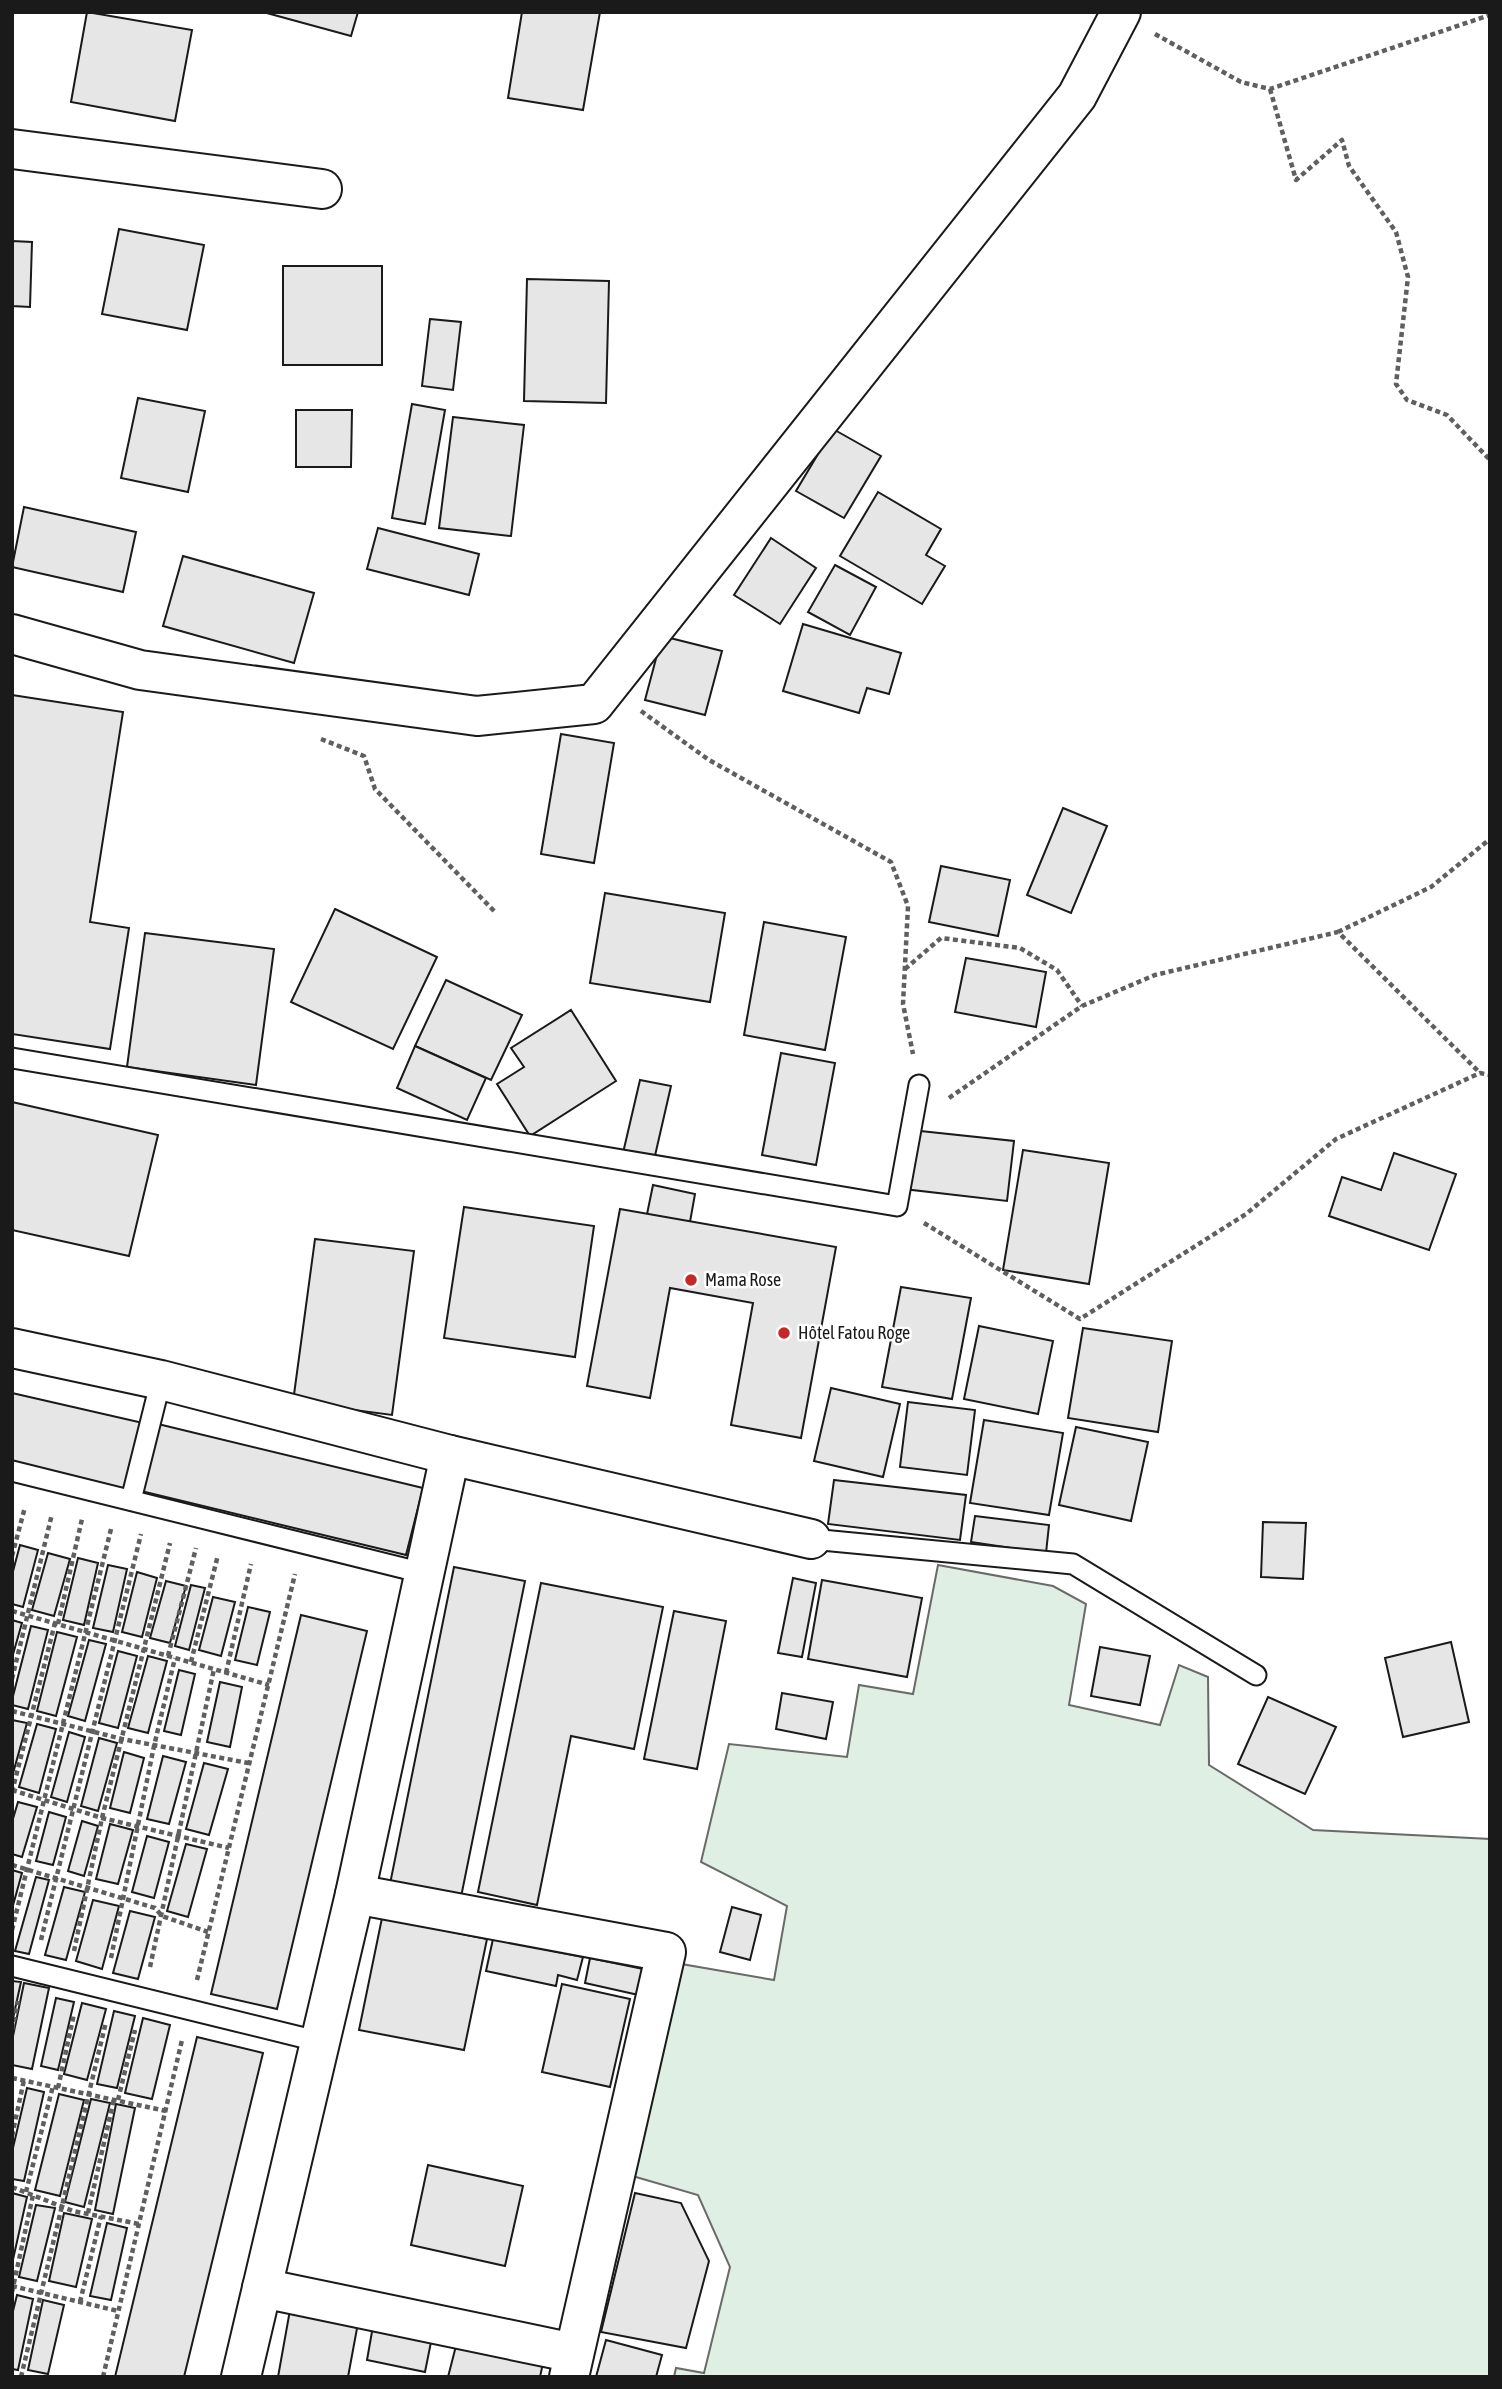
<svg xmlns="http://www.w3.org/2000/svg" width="1502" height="2389" font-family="'Asap Condensed',sans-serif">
<rect width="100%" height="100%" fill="#fff"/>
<polygon fill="#e0efe3" stroke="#6a6a6a" stroke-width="2" points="938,1565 1053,1586 1086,1604 1069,1705 1160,1725 1179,1665 1208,1677 1209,1765 1313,1830 1490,1839 1490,2377 674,2377 676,2368 704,2373 730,2267 698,2195 629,2175 681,1964 774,1980 787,1906 701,1862 729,1744 847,1757 859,1685 913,1694"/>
<g fill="#e6e6e6" stroke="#1a1a1a" stroke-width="2">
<polygon points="87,12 192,30 175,121 71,102"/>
<polygon points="263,12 358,12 351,36"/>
<polygon points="522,12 600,12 583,110 508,98"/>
<polygon points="119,229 204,245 187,330 102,314"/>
<polygon points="12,241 32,242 30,307 12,306"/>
<rect x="283" y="266" width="99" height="99"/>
<polygon points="527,279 609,281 606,403 524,401"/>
<polygon points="430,319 461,322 453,390 422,386"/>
<polygon points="138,398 205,411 188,492 121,478"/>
<polygon points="412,404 445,410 425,524 392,518"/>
<polygon points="296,410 352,410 351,467 296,467"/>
<polygon points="453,417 524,425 511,536 439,528"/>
<polygon points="833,429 881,456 844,518 796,491"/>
<polygon points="878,492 941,529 926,555 945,566 922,604 840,556"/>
<polygon points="24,507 136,532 123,592 12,567"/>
<polygon points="378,528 479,554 469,595 367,569"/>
<polygon points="771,538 816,568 780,624 734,595"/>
<polygon points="183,556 314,593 294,663 163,626"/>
<polygon points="835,565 876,587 850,635 808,612"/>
<polygon points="803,624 901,653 889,694 867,688 859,713 783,691"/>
<polygon points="662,636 722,651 705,715 645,700"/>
<polygon points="12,695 123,712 90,922 129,928 110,1049 12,1034"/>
<polygon points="561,734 614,743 594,863 541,854"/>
<polygon points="1063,808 1107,826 1071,913 1027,895"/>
<polygon points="941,866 1010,880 998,936 929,922"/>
<polygon points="605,893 725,913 710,1002 590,983"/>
<polygon points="335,909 437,957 393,1049 291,1002"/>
<polygon points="764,922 846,937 825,1050 744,1035"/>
<polygon points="145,933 274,949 256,1085 127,1067"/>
<polygon points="966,958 1046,972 1036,1027 955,1012"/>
<polygon points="446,980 522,1015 491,1080 415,1046"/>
<polygon points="571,1010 616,1081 530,1136 497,1084 524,1067 511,1048"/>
<polygon points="415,1046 486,1078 467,1120 397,1088"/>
<polygon points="781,1053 835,1063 816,1165 762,1155"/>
<polygon points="640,1080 671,1086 654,1160 623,1153"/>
<polygon points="12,1102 158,1135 129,1256 12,1230"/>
<polygon points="911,1130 1014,1141 1007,1201 904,1189"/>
<polygon points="1023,1150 1109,1163 1089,1284 1003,1270"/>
<polygon points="1394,1153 1456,1174 1429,1250 1329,1216 1342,1177 1381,1190"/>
<polygon points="653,1185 695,1194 688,1233 645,1224"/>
<polygon points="464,1207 594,1226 575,1357 444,1338"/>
<polygon points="620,1209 836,1247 801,1438 731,1425 753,1303 670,1288 650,1398 587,1386"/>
<polygon points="315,1239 414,1251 392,1415 293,1402"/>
<polygon points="901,1287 971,1298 952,1399 882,1387"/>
<polygon points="979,1326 1053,1341 1038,1414 964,1399"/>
<polygon points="1083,1328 1172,1341 1158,1432 1068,1418"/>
<polygon points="831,1388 900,1404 883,1477 814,1461"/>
<polygon points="12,1393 143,1423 128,1490 12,1463"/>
<polygon points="908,1402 975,1410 967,1475 900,1467"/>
<polygon points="984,1420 1063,1433 1049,1515 970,1503"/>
<polygon points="158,1424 423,1488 406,1555 141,1491"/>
<polygon points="1076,1427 1148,1442 1131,1521 1059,1505"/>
<polygon points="834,1480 966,1495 960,1540 828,1524"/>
<polygon points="975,1516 1049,1525 1046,1553 971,1542"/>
<polygon points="1263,1522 1306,1523 1303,1579 1261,1577"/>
<polygon points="20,1545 38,1550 23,1607 12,1604 12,1575"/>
<polygon points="48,1553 70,1559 54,1616 32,1610"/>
<polygon points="78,1558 98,1563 84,1625 63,1620"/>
<polygon points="108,1565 127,1569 113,1632 93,1628"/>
<polygon points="454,1567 525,1581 461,1897 390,1884"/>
<polygon points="137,1572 157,1578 142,1637 122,1632"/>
<polygon points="793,1578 816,1583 802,1657 778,1653"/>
<polygon points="822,1580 922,1598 907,1677 808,1659"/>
<polygon points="166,1581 186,1586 170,1643 150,1638"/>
<polygon points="541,1583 663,1607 634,1749 571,1736 537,1905 478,1892"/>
<polygon points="191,1585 205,1588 189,1650 175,1646"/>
<polygon points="213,1597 235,1602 221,1656 199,1650"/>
<polygon points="248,1607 270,1612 257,1665 235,1660"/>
<polygon points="674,1611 726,1621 697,1769 644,1759"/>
<polygon points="301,1615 367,1631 277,2009 211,1994"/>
<polygon points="12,1620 22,1623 12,1658"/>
<polygon points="31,1626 48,1630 28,1709 12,1705 12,1700"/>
<polygon points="57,1632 77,1637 56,1716 37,1711"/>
<polygon points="89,1640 106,1644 85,1721 68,1716"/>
<polygon points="1451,1642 1469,1722 1403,1737 1385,1658"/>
<polygon points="1100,1647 1150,1656 1140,1705 1091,1696"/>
<polygon points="118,1651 137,1656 118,1728 99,1723"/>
<polygon points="148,1656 167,1661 148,1733 128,1728"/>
<polygon points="179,1670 195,1674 181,1735 164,1731"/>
<polygon points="220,1682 242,1687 230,1747 207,1742"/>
<polygon points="782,1693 833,1702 826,1739 776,1729"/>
<polygon points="1268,1697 1336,1727 1305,1794 1238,1764"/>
<polygon points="12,1720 27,1723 12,1777"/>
<polygon points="37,1724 56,1729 39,1793 19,1787"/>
<polygon points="69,1732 85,1737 67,1802 51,1797"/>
<polygon points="99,1738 117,1743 98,1811 81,1806"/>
<polygon points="124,1752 144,1758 130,1813 110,1808"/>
<polygon points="163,1756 186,1762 169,1824 147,1819"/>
<polygon points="204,1763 228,1769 209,1835 186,1829"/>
<polygon points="18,1802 37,1807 22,1857 12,1854 12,1822"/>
<polygon points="49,1812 66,1817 53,1865 36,1861"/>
<polygon points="82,1821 98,1826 84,1876 68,1871"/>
<polygon points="110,1824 133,1830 118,1884 96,1879"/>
<polygon points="147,1836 169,1842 154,1898 132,1892"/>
<polygon points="186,1844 207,1849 188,1917 167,1911"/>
<polygon points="12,1870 22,1873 12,1909"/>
<polygon points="36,1877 49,1880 29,1954 15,1951"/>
<polygon points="64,1887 85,1892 66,1960 45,1955"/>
<polygon points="93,1900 119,1906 102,1969 76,1961"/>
<polygon points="732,1907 761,1915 750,1960 720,1952"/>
<polygon points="130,1911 155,1917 138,1979 113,1973"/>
<polygon points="382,1918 487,1939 464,2050 359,2030"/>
<polygon points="493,1939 583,1957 577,1980 558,1975 556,1986 486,1971"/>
<polygon points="590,1958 648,1970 643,1996 585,1983"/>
<polygon points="12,1981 21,1982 12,2023"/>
<polygon points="24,1983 49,1988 32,2069 12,2065 12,2041"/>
<polygon points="562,1984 630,1999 610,2087 542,2072"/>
<polygon points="56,1998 74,2002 58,2070 41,2066"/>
<polygon points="82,2003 106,2009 87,2080 64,2074"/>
<polygon points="114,2011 135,2016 117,2088 97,2084"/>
<polygon points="143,2018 170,2025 152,2099 125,2093"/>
<polygon points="197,2037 263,2053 184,2377 115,2377"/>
<polygon points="27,2088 44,2092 24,2181 12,2179 12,2152"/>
<polygon points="59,2094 84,2100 60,2196 35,2190"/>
<polygon points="91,2099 110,2103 84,2207 65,2202"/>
<polygon points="116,2104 135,2108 113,2214 95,2210"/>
<polygon points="428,2165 523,2186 505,2266 411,2245"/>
<polygon points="12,2193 27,2197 12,2264"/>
<polygon points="635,2193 681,2203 709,2261 686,2348 601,2332"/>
<polygon points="36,2205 55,2208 37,2281 19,2277"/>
<polygon points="64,2213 92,2219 76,2287 49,2281"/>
<polygon points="107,2223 127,2228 111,2300 90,2296"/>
<polygon points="17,2295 33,2299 18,2370 12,2369 12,2315"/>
<polygon points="43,2300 64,2305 48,2374 28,2370"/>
<polygon points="290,2310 358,2323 348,2377 278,2377"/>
<polygon points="373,2326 432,2337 425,2372 367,2360"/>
<polygon points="606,2340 662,2355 656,2377 596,2377"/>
<polygon points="457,2342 543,2363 540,2377 448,2377"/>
</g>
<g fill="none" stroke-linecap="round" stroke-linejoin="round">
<g stroke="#1a1a1a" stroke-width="23">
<g id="service">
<polyline points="12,1058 897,1206 919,1085"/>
<polyline points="12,1471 423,1573"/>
<polyline points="131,1500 161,1380"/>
<polyline points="811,1539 1073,1564 1256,1675"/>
<polyline points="12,1966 321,2042"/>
</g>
</g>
<g stroke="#1a1a1a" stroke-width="42">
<g id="minor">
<polyline points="12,149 322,189"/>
<polyline points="12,634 140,670 477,716 594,704 1077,96 1121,12"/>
<polyline points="12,1348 161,1380 450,1455 811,1539"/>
<polyline points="355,1894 666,1952 569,2377"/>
<polyline points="262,2288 574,2353"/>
<polyline points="241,2377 355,1894 450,1455"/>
</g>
</g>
<g stroke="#5f5f5f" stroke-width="4.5" stroke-dasharray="5 3.5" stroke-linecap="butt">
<polyline points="1155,34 1241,82 1270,89 1490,15"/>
<polyline points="1270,89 1296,180 1342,140 1349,166 1396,232 1408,277 1396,384 1407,400 1447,415 1490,460"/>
<polyline points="641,711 709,760 891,862 908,906 903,1004 913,1054"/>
<polyline points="321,739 364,756 375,789 496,913"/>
<polyline points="1338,932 1431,887 1490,839"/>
<polyline points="905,969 941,938 1020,948 1057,970 1082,1006"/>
<polyline points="949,1098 1082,1006 1155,975 1338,932 1480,1073"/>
<polyline points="924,1223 1080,1319 1246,1214 1336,1139 1480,1073 1490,1075"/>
<polyline points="12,1556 25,1507"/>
<polyline points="12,1611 269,1685"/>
<polyline points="58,1624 82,1519"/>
<polyline points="168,1656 196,1548"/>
<polyline points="191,1662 218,1555"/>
<polyline points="226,1673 251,1564"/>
<polyline points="12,1679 52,1514"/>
<polyline points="12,1711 122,1739 248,1763"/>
<polyline points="12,1790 102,1818 229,1848"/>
<polyline points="12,1792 55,1623"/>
<polyline points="12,1865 155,1908 162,1916 208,1932"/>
<polyline points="12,1930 111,1529"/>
<polyline points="41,1940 141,1534"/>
<polyline points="74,1951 102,1818 170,1543"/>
<polyline points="111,1958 154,1746 175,1658"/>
<polyline points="150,1967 214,1669"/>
<polyline points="197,1980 295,1574"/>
<polyline points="12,2030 18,2001"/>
<polyline points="12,2078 166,2111"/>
<polyline points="58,2088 74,2014"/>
<polyline points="118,2100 135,2030"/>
<polyline points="12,2136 24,2080"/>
<polyline points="12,2187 73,2211 139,2224"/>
<polyline points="26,2192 53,2086"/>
<polyline points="88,2213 114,2099"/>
<polyline points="12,2286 118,2311"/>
<polyline points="12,2292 33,2195"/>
<polyline points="80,2302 101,2216"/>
<polyline points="21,2377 106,2022"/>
<polyline points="103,2377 182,2040"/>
</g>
<use href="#service" stroke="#fff" stroke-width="19"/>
<use href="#minor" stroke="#fff" stroke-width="38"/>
</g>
<g fill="#c62828" stroke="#fff" stroke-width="2.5">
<circle cx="691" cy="1280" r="7"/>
<circle cx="784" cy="1333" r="7"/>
</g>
<g text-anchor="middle" stroke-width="5" stroke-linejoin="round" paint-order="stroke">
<g font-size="18" fill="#1a1a1a" stroke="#fff" text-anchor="start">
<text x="705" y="1286">Mama Rose</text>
<text x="798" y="1339">Hôtel Fatou Roge</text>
</g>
</g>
<rect width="1502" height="2389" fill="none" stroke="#1a1a1a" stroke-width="28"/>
</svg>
